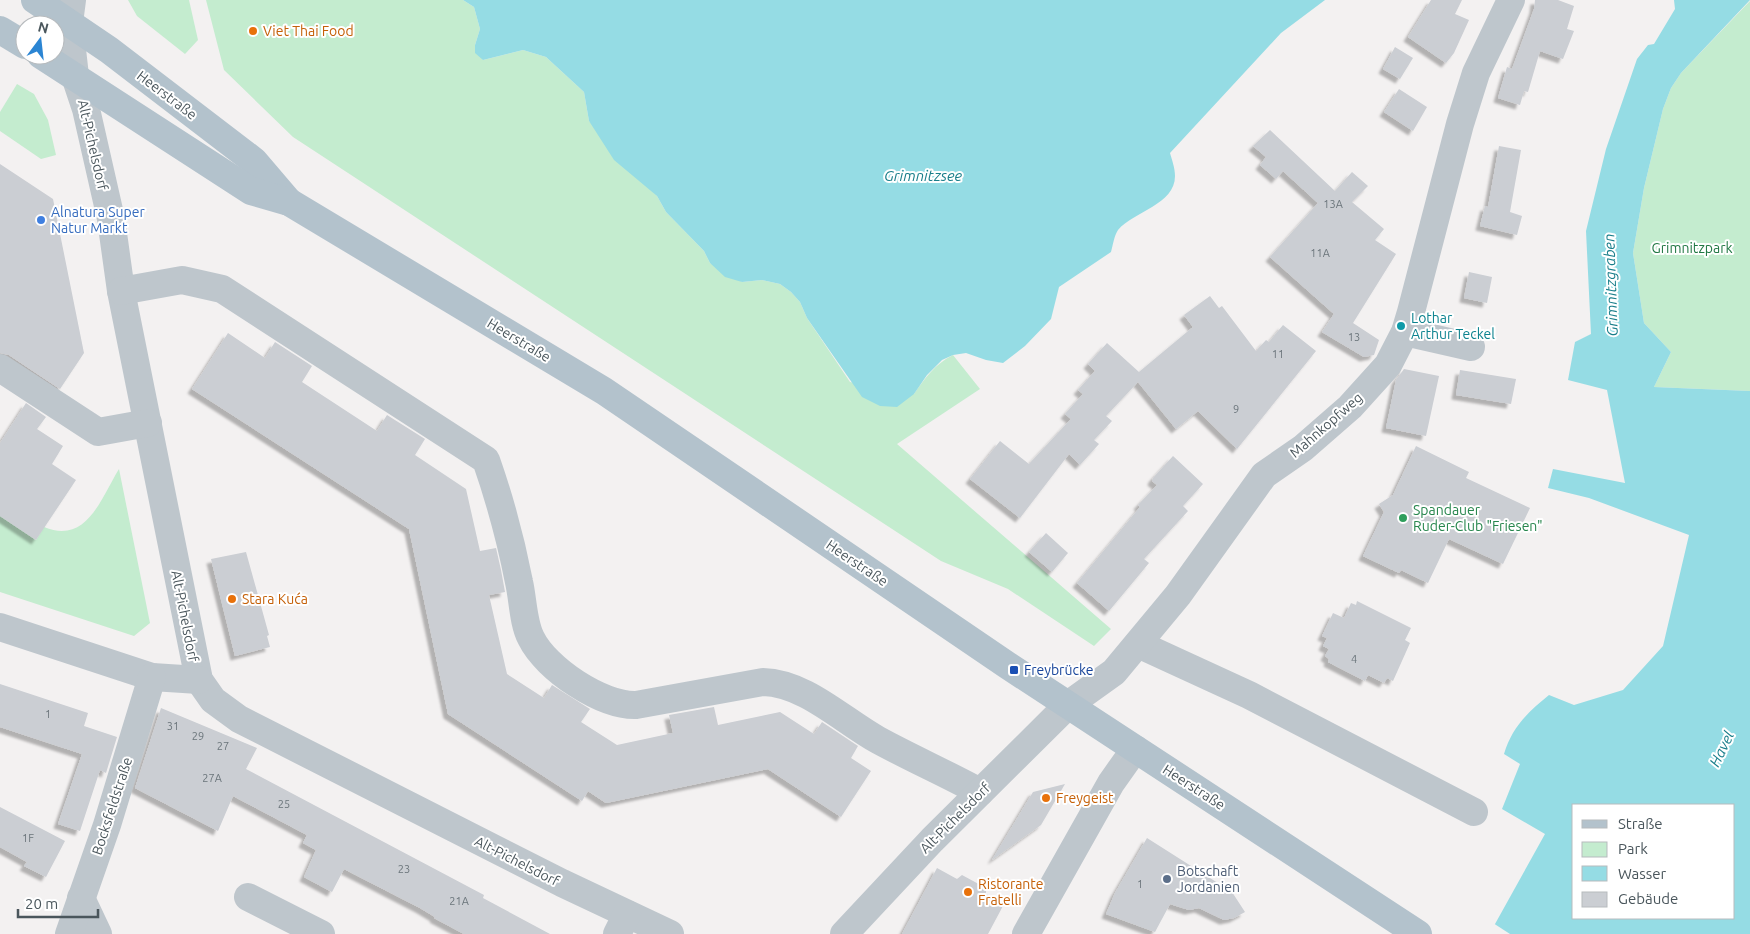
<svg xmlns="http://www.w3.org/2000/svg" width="1750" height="934" font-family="Ubuntu,sans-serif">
<defs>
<filter id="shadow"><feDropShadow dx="-4.5" dy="4.5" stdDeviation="1" flood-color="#0004"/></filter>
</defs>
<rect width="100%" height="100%" fill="#f3f1f1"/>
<g fill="#c4eccf">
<polygon points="128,0 189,0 198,40 185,54 137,16"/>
<path d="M206 0H463L474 7 480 29 475 45 483 60 523 50 546 57 584 92 589 121 657 196 666 212 704 251 710 263 742 282 762 280 780 284 791 292 800 302 807 318 850 382 914 394C925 378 935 364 953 355L980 389 897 444 1111 629 1094 646 1008 589 941 561 293 137 224 70Z"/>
<polygon points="1750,1 1750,391 1654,387 1671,352 1644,323 1633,253 1644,188 1663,109 1671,88 1681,73"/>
<polygon points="17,84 34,94 48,120 56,155 41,159 0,131 0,112"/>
<path d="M119 469 150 623 134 636 0 592V516L36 540 44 527C87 545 101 498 119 469Z"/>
</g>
<g fill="#95dce4" fill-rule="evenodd">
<path d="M463 0H1325L1281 33 1170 153C1172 160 1175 168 1175 176 1175 205 1134 211 1118 230 1114 236 1113 245 1111 252L1059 287 1051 319 1025 346 1003 363 986 360 966 353 953 355 942 360 927 375 914 394 897 407 880 406 862 397 807 318 800 302 791 292 780 284 762 280 742 282 725 277 710 263 704 251 666 212 657 196 614 160 589 121 584 92 546 57 523 50 483 60 475 53V45L480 29 474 7Z"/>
<path d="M1674 0H1750L1681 73 1671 88 1663 109 1644 188 1633 253 1644 323 1671 352 1654 387 1750 391V934H1485L1495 924 1545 834 1502 809 1520 764 1504 754C1512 727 1528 712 1549 695L1574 705 1623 690 1663 646 1689 535 1589 498 1548 488 1553 469 1625 483 1607 390 1568 380 1575 342 1591 334 1586 231 1606 149 1637 59 1648 45 1654 44 1675 9ZM1574 805H1734V918H1574Z"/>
</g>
<polygon fill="#f3f1f1" points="1493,923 1510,934 1482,934"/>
<g fill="#cbced3" filter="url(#shadow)">
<polygon points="1431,0 1462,0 1455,14 1469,20 1454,53 1446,63 1408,37"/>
<polygon points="1535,0 1558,0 1574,6 1567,29 1574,31 1563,59 1540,51 1528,92 1524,91 1520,105 1498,98 1507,67 1512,69 1534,9"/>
<polygon points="1395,47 1413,58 1400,79 1383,69"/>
<polygon points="1399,89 1427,107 1413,131 1384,112"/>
<polygon points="1270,130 1335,191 1352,172 1368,186 1352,202 1384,229 1375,240 1396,254 1353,323 1379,340 1374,355 1364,357 1322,332 1334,314 1270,257 1318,203 1283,171 1276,179 1260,165 1266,157 1253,146"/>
<polygon points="1499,146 1521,150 1510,212 1522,216 1517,235 1480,226 1485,206 1488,207"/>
<polygon points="0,164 53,199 84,353 60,389 9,355 0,353"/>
<polygon points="1469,272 1492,277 1487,303 1464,298"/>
<polygon points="1210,296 1219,308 1222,306 1256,351 1266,340 1269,342 1283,325 1316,351 1237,449 1198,411 1176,429 1138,382 1106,416 1112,421 1094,440 1099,444 1080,465 1069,454 1020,518 970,479 1000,441 1029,464 1071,419 1065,414 1083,394 1078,390 1095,371 1088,364 1107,343 1139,372 1193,327 1184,315"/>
<polygon points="228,333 265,358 275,342 312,366 302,382 377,431 387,415 425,439 415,455 466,489 480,551 496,548 501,570 505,592 489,595 507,674 544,698 552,685 590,709 581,722 617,745 673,733 669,715 714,707 718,725 780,712 814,734 822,722 858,746 851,758 871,771 841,817 768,769 606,803 588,791 582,801 448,714 409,529 192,389"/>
<polygon points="1404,369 1439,376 1426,436 1386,428 1396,380"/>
<polygon points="1460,370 1516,379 1511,404 1456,395"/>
<polygon points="26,403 46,417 37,429 63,446 52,464 76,480 36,540 0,516 0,443"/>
<polygon points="1416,446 1469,472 1466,478 1530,508 1503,564 1449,539 1428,583 1401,570 1399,573 1363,556 1384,512 1379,504 1393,495"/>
<polygon points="1173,456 1203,484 1183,506 1188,511 1144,559 1149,563 1109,611 1077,583 1140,507 1138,505 1157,485 1152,481 1153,478"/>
<polygon points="1046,533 1068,553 1052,572 1029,552"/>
<polygon points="246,552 269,635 267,636 270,647 235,656 211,559"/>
<polygon points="1357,601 1411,628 1405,640 1410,643 1393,681 1387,678 1384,683 1368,675 1365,681 1328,662 1329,659 1325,656 1329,649 1323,646 1327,638 1322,636 1333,613 1344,618 1351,603 1356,605"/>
<polygon points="0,684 88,713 84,726 117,737 106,773 100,770 80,831 58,824 82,754 0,727"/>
<polygon points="161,708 257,748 246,769 484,895 483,898 550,934 464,934 434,918 435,917 420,908 344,869 332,892 304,877 316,850 303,843 307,835 233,796 218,831 135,788"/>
<polygon points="1065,784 1041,825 992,860 1033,792"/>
<polygon points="0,807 65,841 46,877 24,866 27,862 0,847"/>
<polygon points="1147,838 1232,892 1245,912 1234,918 1224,920 1199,908 1189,910 1170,904 1155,932 1106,914 1115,893"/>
<polygon points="937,868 957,879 962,875 986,888 986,894 1004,904 988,934 902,934"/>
</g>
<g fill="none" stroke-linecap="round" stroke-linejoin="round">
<g stroke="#bec6cc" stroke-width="28">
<polyline points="72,0 69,23 75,76 86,109 111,219 121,291 199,680 213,700 239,719 562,883 670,934"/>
<path d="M121 291 182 280 222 289 486 460C500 500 511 541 519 582 523 599 523 623 531 638 546 669 602 706 636 705L763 682C805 683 842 720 878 740 911 758 947 774 980 792"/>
<polyline points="1405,332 1471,347"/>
<polyline points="0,368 98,432 148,423"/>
<polyline points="0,627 152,677 199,680"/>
<polyline points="1138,644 1249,695 1474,812"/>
<polyline points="248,897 321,934"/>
<polyline points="81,898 98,934"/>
<polyline points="69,934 107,825 152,677"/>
<polyline points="617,934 627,914"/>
<polyline points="844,934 932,840 1068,705 1114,672 1178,595 1264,475 1303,448 1350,407 1388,365 1405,332 1411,312 1460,124 1476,73 1511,0"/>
<polyline points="1026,934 1111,783 1135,749"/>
</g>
<g stroke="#b3c2cc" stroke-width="28">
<polyline points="35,0 109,50 254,161 289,202"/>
<polyline points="0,30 25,45"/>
<polyline points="41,55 251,191 289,202 604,391 1007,665 1418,934"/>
</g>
</g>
<g fill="#e8710a" stroke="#fff" stroke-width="2">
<circle cx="253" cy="31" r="5"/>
<circle cx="232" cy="599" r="5"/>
<circle cx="1046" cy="798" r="5"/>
<circle cx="968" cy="892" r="5"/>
</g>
<circle fill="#3f7fe0" stroke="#fff" stroke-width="2" cx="41" cy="220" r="5"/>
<circle fill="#0f9aa8" stroke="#fff" stroke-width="2" cx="1401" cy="326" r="5"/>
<circle fill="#2e9e5b" stroke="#fff" stroke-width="2" cx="1403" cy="518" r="5"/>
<rect fill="#1a4fb4" stroke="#fff" stroke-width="2" x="1009" y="665" width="10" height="10" rx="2.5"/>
<circle fill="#5c6f8a" stroke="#fff" stroke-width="2" cx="1167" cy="879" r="5"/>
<g text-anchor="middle" stroke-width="4" stroke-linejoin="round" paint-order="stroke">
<g font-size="11" fill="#6a747a">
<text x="1333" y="208">13A</text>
<text x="1320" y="257">11A</text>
<text x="1354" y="341">13</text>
<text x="1278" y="358">11</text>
<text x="1236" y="413">9</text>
<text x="1354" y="663">4</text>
<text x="48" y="718">1</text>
<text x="173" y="730">31</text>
<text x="198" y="740">29</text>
<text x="223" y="750">27</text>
<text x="212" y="782">27A</text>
<text x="284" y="808">25</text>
<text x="28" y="842">1F</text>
<text x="404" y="873">23</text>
<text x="1140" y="888">1</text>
<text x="459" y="905">21A</text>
</g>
<g font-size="14" fill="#c56008" stroke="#fff" text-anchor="start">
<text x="263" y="36">Viet Thai Food</text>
<text x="242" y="604">Stara Kuća</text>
<text x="1056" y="803">Freygeist</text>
<text x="978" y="889">Ristorante<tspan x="978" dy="16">Fratelli</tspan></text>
</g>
<g font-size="14" fill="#4a565c" stroke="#fff">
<text transform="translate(167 95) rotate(37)" y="5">Heerstraße</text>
<text transform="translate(93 145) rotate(77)" y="5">Alt-Pichelsdorf</text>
<text transform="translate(519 340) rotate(31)" y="5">Heerstraße</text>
<text transform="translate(1326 425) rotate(-41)" y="5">Mahnkopfweg</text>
<text transform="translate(857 563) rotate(34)" y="5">Heerstraße</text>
<text transform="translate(185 616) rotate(79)" y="5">Alt-Pichelsdorf</text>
<text transform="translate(1194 787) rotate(33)" y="5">Heerstraße</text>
<text transform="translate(112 806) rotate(-72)" y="5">Bocksfeldstraße</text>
<text transform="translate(955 818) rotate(-45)" y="5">Alt-Pichelsdorf</text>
<text transform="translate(517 861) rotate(27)" y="5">Alt-Pichelsdorf</text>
</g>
<g font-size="14" fill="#366cbe" stroke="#fff" text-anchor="start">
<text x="51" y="217">Alnatura Super<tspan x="51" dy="16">Natur Markt</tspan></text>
</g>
<g font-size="14" fill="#217844" stroke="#fff">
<text x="1692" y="253">Grimnitzpark</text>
</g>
<g font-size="14" fill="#0d838f" stroke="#fff" text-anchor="start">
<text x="1411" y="323">Lothar<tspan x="1411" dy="16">Arthur Teckel</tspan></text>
</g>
<g font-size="14" fill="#27864d" stroke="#fff" text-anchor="start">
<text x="1413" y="515">Spandauer<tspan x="1413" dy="16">Ruder-Club "Friesen"</tspan></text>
</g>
<g font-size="14" fill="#164399" stroke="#fff" text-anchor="start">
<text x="1024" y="675">Freybrücke</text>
</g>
<g font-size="14" fill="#4e5e75" stroke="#fff" text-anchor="start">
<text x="1177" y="876">Botschaft<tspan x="1177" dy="16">Jordanien</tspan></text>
</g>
<g font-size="15" font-style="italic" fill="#197e8a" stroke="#fff">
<text x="923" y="181">Grimnitzsee</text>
<text transform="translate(1611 285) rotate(-92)" y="5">Grimnitzgraben</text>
<text transform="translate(1722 749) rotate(-64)" y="5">Havel</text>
</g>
</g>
<rect x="1572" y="804" width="162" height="115" fill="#ffffff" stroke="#b7bbbe"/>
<rect x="1582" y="820" width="25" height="8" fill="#b3c2cc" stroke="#b7bbbe"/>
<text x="1618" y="829" font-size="15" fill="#4a565c">Straße</text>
<rect x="1582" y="842" width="25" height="15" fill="#c4eccf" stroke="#b7bbbe"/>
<text x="1618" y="854" font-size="15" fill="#4a565c">Park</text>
<rect x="1582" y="866" width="25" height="15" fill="#95dce4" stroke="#b7bbbe"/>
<text x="1618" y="879" font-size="15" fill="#4a565c">Wasser</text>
<rect x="1582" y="892" width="25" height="15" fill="#cbced3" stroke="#b7bbbe"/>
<text x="1618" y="904" font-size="15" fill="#4a565c">Gebäude</text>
<g transform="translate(40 40) rotate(15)"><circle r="24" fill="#ffffff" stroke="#b7bbbe"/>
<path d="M0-4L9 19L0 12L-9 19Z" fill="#2b85d3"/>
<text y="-8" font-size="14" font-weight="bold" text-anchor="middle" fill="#4a565c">N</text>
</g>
<path d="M18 909v8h80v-8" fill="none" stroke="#4a565c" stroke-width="2.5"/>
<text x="25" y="909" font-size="15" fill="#4a565c" stroke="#ffffff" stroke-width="4" paint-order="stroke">20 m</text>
</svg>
